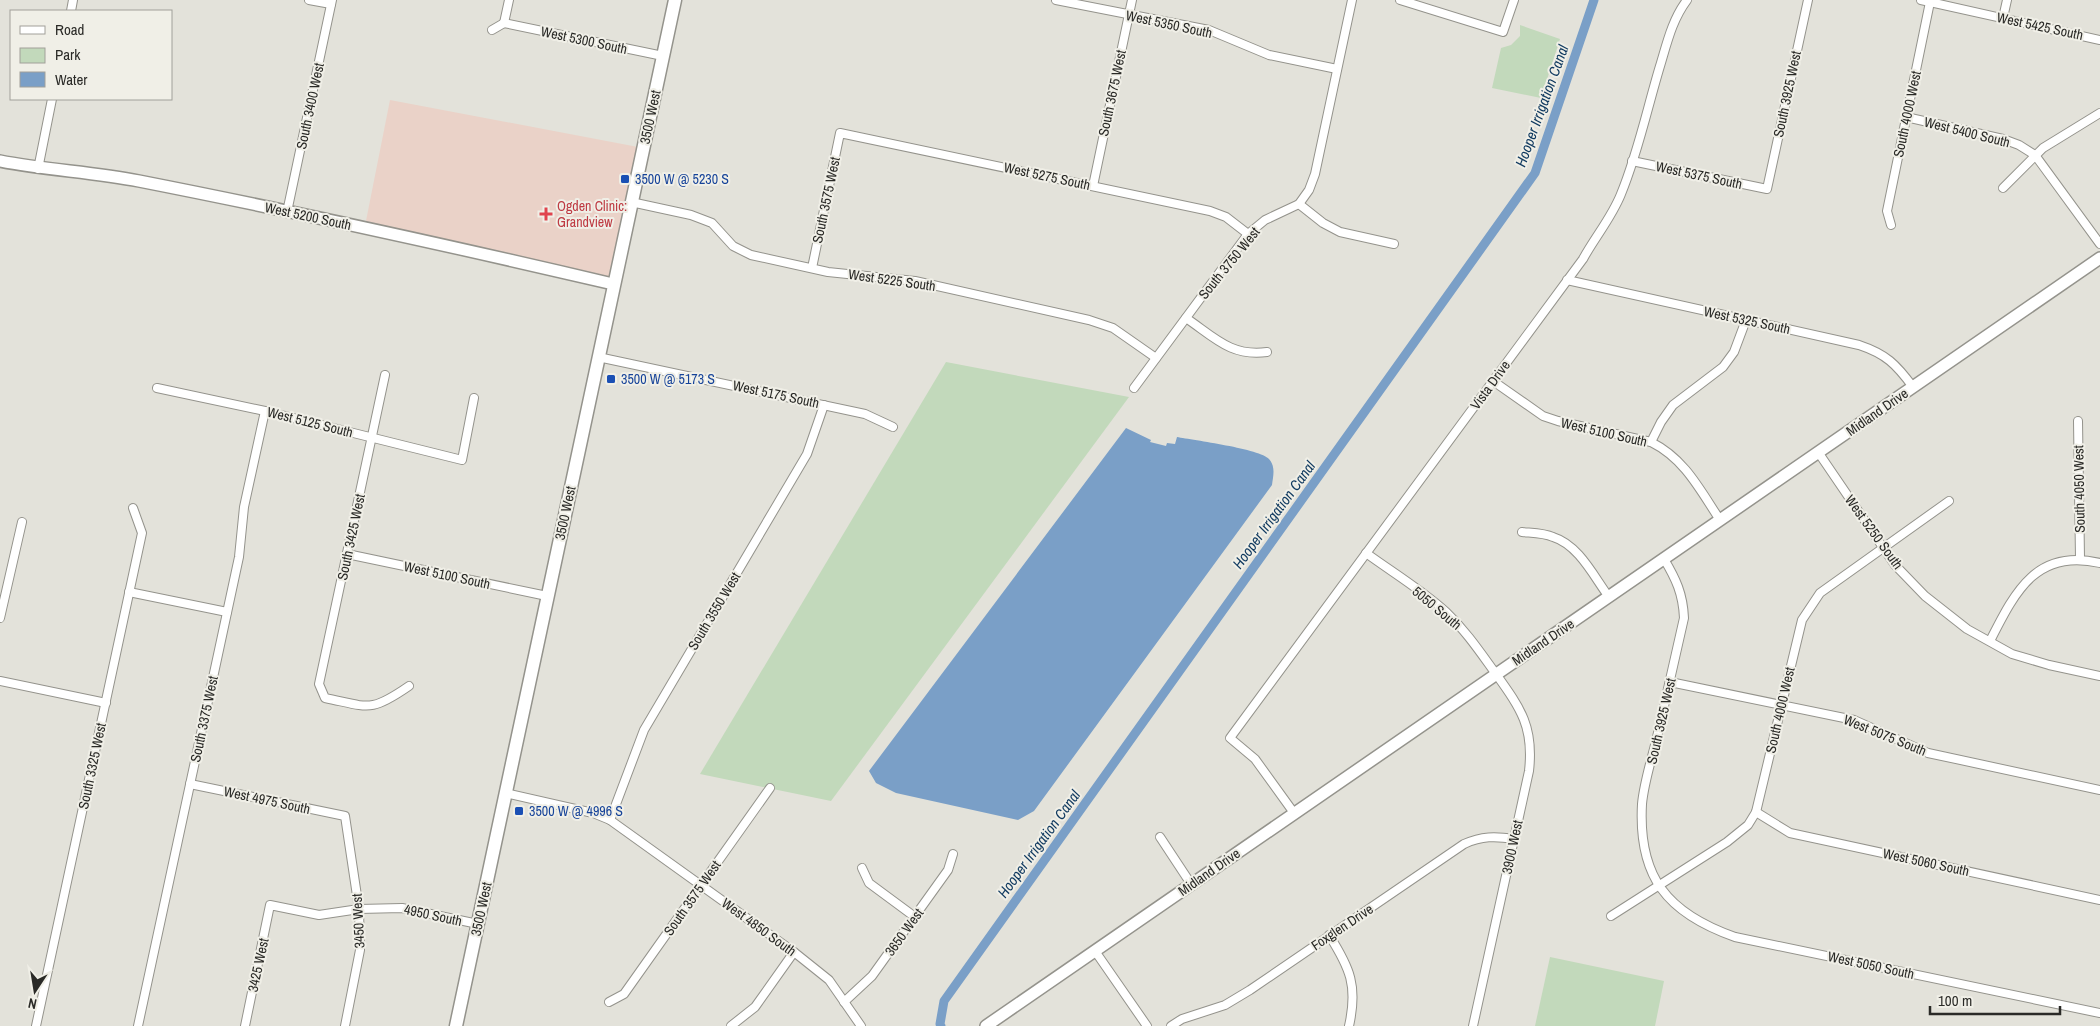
<svg xmlns="http://www.w3.org/2000/svg" width="2100" height="1026" font-family="'Archivo Narrow',sans-serif">
<rect width="100%" height="100%" fill="#e3e2da"/>
<polygon fill="#ead2c8" points="390,100 638,147 610,284 364,231"/>
<g fill="#c2d9bb">
<polygon points="1520,25 1560,39 1541,98 1492,88 1501,48 1511,45 1520,36"/>
<polygon points="946,362 1129,397 831,801 700,774"/>
<polygon points="1550,957 1664,981 1655,1026 1535,1026"/>
</g>
<path fill="#7a9fc7" d="M1126 428 1151 440 1150 442 1166 446 1167 443 1175 444 1177 437C1193 440 1261 449 1269 459 1276 467 1273 476 1272 485L1034 811 1018 820 896 793 876 783 869 771Z"/>
<g fill="none" stroke-linecap="round" stroke-linejoin="round">
<polyline stroke="#7a9fc7" stroke-width="9" points="941,1026 940,1024 944,1001 1535,173 1594,0"/>
<g stroke="#94938c" stroke-width="10">
<g id="street">
<polyline points="309,0 331,4"/>
<polyline points="1056,0 1209,30 1269,55 1337,69"/>
<polyline points="1400,0 1503,32 1514,0"/>
<polyline points="1921,0 2100,40"/>
<polyline points="71,11 73,0"/>
<polyline points="2003,18 2007,0"/>
<polyline points="504,23 663,56"/>
<polyline points="504,23 509,0"/>
<polyline points="492,30 504,23"/>
<polyline points="1906,117 2003,139 2019,145 2035,155 2100,244"/>
<polyline points="1632,161 1767,189 1808,0"/>
<polyline points="38,169 52,99"/>
<polyline points="1093,186 1132,0"/>
<polyline points="2003,188 2043,148 2100,113"/>
<polyline points="631,202 691,215 712,223 733,246 751,255 828,272 915,281 1089,320 1113,328 1156,358"/>
<polyline points="1299,204 1323,223 1340,232 1394,244"/>
<polyline points="287,212 332,0"/>
<polyline points="1891,225 1887,211 1930,2"/>
<polyline points="812,268 840,133 1210,211 1226,217 1248,234"/>
<path d="M1567 280 1859 345C1886 354 1896 364 1913 387"/>
<path d="M1186 318C1214 337 1231 357 1267 352"/>
<polyline points="598,357 865,414 893,427"/>
<path d="M385 375 319 684 325 698C369 707 370 713 409 686"/>
<path d="M1493 381 1543 416 1558 421 1651 442C1685 459 1700 490 1720 520"/>
<polyline points="157,388 265,411 462,460 474,398"/>
<polyline points="1134,388 1248,234 1265,220 1299,204 1309,190 1315,174 1352,0"/>
<polyline points="2078,421 2080,558"/>
<polyline points="1651,442 1661,422 1673,405 1723,367 1734,352 1746,320"/>
<polyline points="1818,452 1895,565 1925,596 1967,629 2012,654 2049,665 2100,676"/>
<path d="M1522 532C1532 533 1544 533 1553 537 1579 545 1594 577 1609 597"/>
<path d="M1366 553C1392 572 1422 590 1446 612 1466 631 1480 652 1496 674 1521 709 1534 727 1529 771L1473 1026"/>
<polyline points="347,554 547,596"/>
<path d="M1664 559C1676 579 1683 594 1684 618 1675 658 1666 697 1657 737 1652 758 1644 782 1642 804 1638 877 1667 913 1735 937L2100 1013"/>
<polyline points="129,592 227,612"/>
<polyline points="0,618 22,522"/>
<path d="M1990 641C2015 592 2036 548 2100 563"/>
<polyline points="0,681 106,703"/>
<polyline points="1670,682 1854,720 1928,753 2100,790"/>
<polyline points="190,784 345,816 359,909 360,950 345,1026"/>
<polyline points="505,793 593,813 610,820 794,952 829,980 861,1026"/>
<polyline points="1756,812 1790,833 2100,900"/>
<path d="M1294 813 1255 759 1230 738 1583 259C1595 237 1612 217 1621 194 1638 153 1647 109 1660 66 1667 43 1672 20 1687 0"/>
<polyline points="610,820 644,730 807,454 824,405"/>
<polyline points="1160,837 1191,884"/>
<polyline points="862,868 869,883 915,917"/>
<polyline points="1611,916 1727,842 1748,825 1756,812 1802,620 1820,593 1949,501"/>
<path d="M1329 935C1350 968 1358 986 1349 1026"/>
<polyline points="1095,951 1147,1026"/>
<polyline points="609,1002 624,994 770,788"/>
<polyline points="844,1002 872,976 948,870 953,854"/>
<polyline points="36,1026 142,533 133,508"/>
<polyline points="138,1026 239,557 244,507 265,411"/>
<polyline points="245,1026 270,905 319,915 359,909 402,908 478,924"/>
<polyline points="731,1026 755,1007 794,952"/>
<path d="M1171 1026 1182 1019 1225 1005 1250 990 1464 844C1482 836 1495 836 1514 839"/>
</g>
</g>
<g stroke="#94938c" stroke-width="14">
<g id="secondary">
<path d="M0 161C46 170 93 172 139 181 297 212 455 247 613 284"/>
<polyline points="986,1026 2100,258"/>
</g>
</g>
<g stroke="#94938c" stroke-width="15">
<polyline id="primary" points="456,1026 675,0"/>
</g>
<use href="#street" stroke="#fff" stroke-width="8"/>
<use href="#secondary" stroke="#fff" stroke-width="11"/>
<use href="#primary" stroke="#fff" stroke-width="12"/>
</g>
<g fill="#1a4fb4" stroke="#f0efe7" stroke-width="2">
<rect x="620" y="174" width="10" height="10" rx="2.5"/>
<rect x="606" y="374" width="10" height="10" rx="2.5"/>
<rect x="514" y="806" width="10" height="10" rx="2.5"/>
</g>
<path fill="#e0444e" stroke="#f0efe7" stroke-width="2" d="M543.5 206.5h5v5h5v5h-5v5h-5v-5h-5v-5h5z"/>
<g text-anchor="middle" stroke-width="4" stroke-linejoin="round" paint-order="stroke">
<g font-size="14" fill="#2a2a27" stroke="#f0efe7">
<text transform="translate(1169 24) rotate(12)" y="5">West 5350 South</text>
<text transform="translate(2040 26) rotate(12)" y="5">West 5425 South</text>
<text transform="translate(584 40) rotate(12)" y="5">West 5300 South</text>
<text transform="translate(1112 93) rotate(-78)" y="5">South 3675 West</text>
<text transform="translate(1787 94) rotate(-78)" y="5">South 3925 West</text>
<text transform="translate(310 106) rotate(-78)" y="5">South 3400 West</text>
<text transform="translate(1907 114) rotate(-78)" y="5">South 4000 West</text>
<text transform="translate(650 117) rotate(-78)" y="5">3500 West</text>
<text transform="translate(1967 132) rotate(14)" y="5">West 5400 South</text>
<text transform="translate(1699 175) rotate(12)" y="5">West 5375 South</text>
<text transform="translate(1047 176) rotate(12)" y="5">West 5275 South</text>
<text transform="translate(826 200) rotate(-78)" y="5">South 3575 West</text>
<text transform="translate(308 216) rotate(12)" y="5">West 5200 South</text>
<text transform="translate(1229 263) rotate(-51)" y="5">South 3750 West</text>
<text transform="translate(892 280) rotate(8)" y="5">West 5225 South</text>
<text transform="translate(1747 320) rotate(12)" y="5">West 5325 South</text>
<text transform="translate(1490 385) rotate(-54)" y="5">Vista Drive</text>
<text transform="translate(776 394) rotate(12)" y="5">West 5175 South</text>
<text transform="translate(1877 412) rotate(-35)" y="5">Midland Drive</text>
<text transform="translate(310 422) rotate(14)" y="5">West 5125 South</text>
<text transform="translate(1604 432) rotate(13)" y="5">West 5100 South</text>
<text transform="translate(2079 489) rotate(-91)" y="5">South 4050 West</text>
<text transform="translate(565 513) rotate(-78)" y="5">3500 West</text>
<text transform="translate(1874 532) rotate(54)" y="5">West 5250 South</text>
<text transform="translate(351 537) rotate(-78)" y="5">South 3425 West</text>
<text transform="translate(447 575) rotate(12)" y="5">West 5100 South</text>
<text transform="translate(1437 608) rotate(40)" y="5">5050 South</text>
<text transform="translate(714 611) rotate(-59)" y="5">South 3550 West</text>
<text transform="translate(1543 642) rotate(-34)" y="5">Midland Drive</text>
<text transform="translate(1780 710) rotate(-77)" y="5">South 4000 West</text>
<text transform="translate(204 719) rotate(-78)" y="5">South 3375 West</text>
<text transform="translate(1661 721) rotate(-77)" y="5">South 3925 West</text>
<text transform="translate(1885 735) rotate(22)" y="5">West 5075 South</text>
<text transform="translate(92 766) rotate(-78)" y="5">South 3325 West</text>
<text transform="translate(267 800) rotate(12)" y="5">West 4975 South</text>
<text transform="translate(1512 847) rotate(-78)" y="5">3900 West</text>
<text transform="translate(1926 862) rotate(12)" y="5">West 5060 South</text>
<text transform="translate(1209 872) rotate(-35)" y="5">Midland Drive</text>
<text transform="translate(692 898) rotate(-55)" y="5">South 3575 West</text>
<text transform="translate(481 909) rotate(-78)" y="5">3500 West</text>
<text transform="translate(433 915) rotate(12)" y="5">4950 South</text>
<text transform="translate(358 921) rotate(-93)" y="5">3450 West</text>
<text transform="translate(759 927) rotate(36)" y="5">West 4850 South</text>
<text transform="translate(1342 927) rotate(-34)" y="5">Foxglen Drive</text>
<text transform="translate(904 932) rotate(-54)" y="5">3650 West</text>
<text transform="translate(258 965) rotate(-78)" y="5">3425 West</text>
<text transform="translate(1871 965) rotate(12)" y="5">West 5050 South</text>
</g>
<g font-size="14" fill="#164399" stroke="#f0efe7" text-anchor="start">
<text x="635" y="184">3500 W @ 5230 S</text>
<text x="621" y="384">3500 W @ 5173 S</text>
<text x="529" y="816">3500 W @ 4996 S</text>
</g>
<g font-size="14" fill="#be3a42" stroke="#f0efe7" text-anchor="start">
<text x="557" y="211">Ogden Clinic:<tspan x="557" dy="16">Grandview</tspan></text>
</g>
<g font-size="15" font-style="italic" fill="#0f395f" stroke="#f0efe7">
<text transform="translate(1542 106) rotate(-70)" y="5">Hooper Irrigation Canal</text>
<text transform="translate(1274 515) rotate(-54)" y="5">Hooper Irrigation Canal</text>
<text transform="translate(1039 844) rotate(-54)" y="5">Hooper Irrigation Canal</text>
</g>
</g>
<rect x="10" y="10" width="162" height="90" fill="#f0efe7" stroke="#a1a09a"/>
<rect x="20" y="26" width="25" height="8" fill="#ffffff" stroke="#a1a09a"/>
<text x="55" y="35" font-size="15" fill="#2a2a27">Road</text>
<rect x="20" y="48" width="25" height="15" fill="#c2d9bb" stroke="#a1a09a"/>
<text x="55" y="60" font-size="15" fill="#2a2a27">Park</text>
<rect x="20" y="72" width="25" height="15" fill="#7a9fc7" stroke="#a1a09a"/>
<text x="55" y="85" font-size="15" fill="#2a2a27">Water</text>
<g transform="translate(35 991) rotate(192)" stroke="#f0efe7" stroke-width="4" paint-order="stroke">
<path d="M0-4L9 19L0 12L-9 19Z" fill="#2a2a27"/>
<text y="-8" font-size="14" font-weight="bold" text-anchor="middle" fill="#2a2a27">N</text>
</g>
<path d="M1930 1006v8h130v-8" fill="none" stroke="#2a2a27" stroke-width="2.5"/>
<text x="1938" y="1006" font-size="15" fill="#2a2a27" stroke="#f0efe7" stroke-width="4" paint-order="stroke">100 m</text>
</svg>
